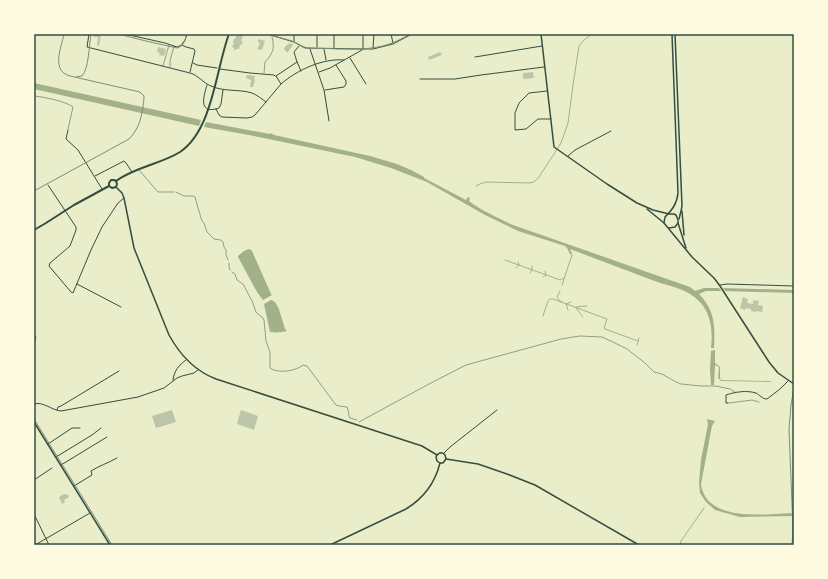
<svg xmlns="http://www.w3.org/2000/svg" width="828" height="579" font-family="'Fira Sans Condensed',sans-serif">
<rect width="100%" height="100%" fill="#e9edc9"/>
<g fill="#a3b18a">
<polygon points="34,83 201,120 199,126 34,89"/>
<path d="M206 122 270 134 271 133 274 135 370 156 397 164 411 170 424 177V176V178L466 200 468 197 470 198 469 201C482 211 498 218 513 225L690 287 695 291 704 288H719L721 291H706L699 294C715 310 715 326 714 348H711C714 322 708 301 682 290 673 286 662 284 652 280L570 249 572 254H570L567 248 565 246 518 231 485 215 427 182 391 168 355 157 249 135 204 127Z"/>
<polygon points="249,249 251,250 252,251 271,294 272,295 263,300 257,292 238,257 238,256 244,251"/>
<polygon points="723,288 794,290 794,293 725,291"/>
<path d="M271 300H272L273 301 275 302 279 309 285 329 287 331C284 332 275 333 270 332L264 304Z"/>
<polygon points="715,350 715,363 720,367 720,378 721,380 770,381 772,382 721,381 718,378 719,367 715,365 714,385 711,385 710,370 711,351"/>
<path d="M707 419 715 421 712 426 701 484C706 523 766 514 794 513V516L740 517 715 510 706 502 700 493 699 483 701 460 708 424Z"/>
</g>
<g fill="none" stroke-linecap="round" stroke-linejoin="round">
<g stroke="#a3b18a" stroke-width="1">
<polyline points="476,186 480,184 486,182 529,183 534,182 539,177 561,143 568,123 573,85 579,46 584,40 592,34"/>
<polyline points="505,260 560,280 564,278"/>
<polyline points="516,268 519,265 518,262"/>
<polyline points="530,273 532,270 532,266"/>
<polyline points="543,277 546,275 545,271"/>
<polyline points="562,285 572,255 571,253"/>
<polyline points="560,291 557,297 559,300 562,302"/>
<polyline points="576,307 587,306"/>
<polyline points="576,308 583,317"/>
<polyline points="568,310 566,304 571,302"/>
<polyline points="543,316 548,301 550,299 553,299 607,319 604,328 605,329 638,341"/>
<polyline points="637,345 639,338"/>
<polyline points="680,545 681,541 704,508"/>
</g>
</g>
<g fill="#bcc5a7">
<polygon points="94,34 101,34 99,46 97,45 98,37 94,37"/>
<polygon points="237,34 242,34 242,35 243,36 241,41 243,42 241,45 240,45 239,49 237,49 235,50 234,50 234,48 232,47 234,43 233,42 234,39 235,39"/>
<polygon points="258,39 265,41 262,50 257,49 260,43 258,42"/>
<polygon points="289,43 290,44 292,43 293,45 288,52 286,52 284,48"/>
<polygon points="158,47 166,49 164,56 159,55 160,53 157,52"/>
<polygon points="440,52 442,55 429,60 428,57"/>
<polygon points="533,72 534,78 523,79 523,73"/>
<polygon points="247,75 255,76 254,80 255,80 253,87 250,87 251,80 246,78"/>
<polygon points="743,297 748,299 747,303 753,304 753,300 759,301 758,305 763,306 762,312 756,311 756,312 751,311 751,309 746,308 745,310 740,308"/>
<polygon points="172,410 176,422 156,428 152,416"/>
<polygon points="241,410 258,416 254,430 237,424"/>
<polygon points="64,494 68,495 69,497 64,500 65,502 62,504 59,497"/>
</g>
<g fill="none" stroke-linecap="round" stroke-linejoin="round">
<g stroke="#344e41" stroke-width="0.5">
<polyline points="176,192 184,196 193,196 195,197 198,208 202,221 204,223 207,232 214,239 221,240 223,242 224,247 226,250 226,255 228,260"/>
<path d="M232 272 235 274 237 280 243 284 252 301 256 312 258 314 262 317 264 320 266 341 270 352V368C278 374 296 371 303 365L307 366 336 405 339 406 347 407C349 411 348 414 350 418L357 420"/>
</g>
<g stroke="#344e41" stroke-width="0.5">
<polyline points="163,66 169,45"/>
<polyline points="170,67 170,61 174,46"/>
<path d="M264 73 265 62C273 53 275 49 272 37"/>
<path d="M34 96C44 97 65 101 73 107L68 129"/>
<polyline points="139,170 158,192 174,192"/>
<polyline points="229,263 229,267 230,270"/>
<polyline points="729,403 752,400 759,402"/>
<polyline points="359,422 429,384 466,365 561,339 573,337 580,336 602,337 613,342 627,349 645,363 654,372 662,374 676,382 681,384 701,386 716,386 730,389 735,392"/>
</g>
<polyline stroke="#344e41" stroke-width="1" points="193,63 197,65 217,68"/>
<g stroke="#344e41" stroke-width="1">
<path d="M89 34 87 47 190 73C198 75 203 83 211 86 224 92 240 89 252 93 257 95 262 99 266 102"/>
<polyline points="125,34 165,43 177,47 182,45 186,47 194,49 195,51 190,72"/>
<polyline points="267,34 294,42 305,48 363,49 373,49 393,44 412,34"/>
<polyline points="391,34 393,43"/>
<polyline points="294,41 294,34"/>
<polyline points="182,44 185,40 187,34"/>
<polyline points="299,46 294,52 297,62 301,71"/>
<polyline points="317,47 317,34"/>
<polyline points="334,48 334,34"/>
<polyline points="373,48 374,34"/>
<polyline points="310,49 324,90 329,121"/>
<polyline points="324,49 326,60"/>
<polyline points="363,49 363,34"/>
<polyline points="475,57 542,46"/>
<polyline points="350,58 366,84"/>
<polyline points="220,69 250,73 274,75 275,76"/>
<polyline points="319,72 330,68 362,50"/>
<path d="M276 76 281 84C297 70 323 58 344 60"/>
<polyline points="276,76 297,62"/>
<polyline points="420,79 455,79 481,75 544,67"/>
<path d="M207 85C204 95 198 113 216 109L219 108 221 104 223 90"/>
<polyline points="325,90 344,87 346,84 346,81 336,65"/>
<polyline points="547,91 529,93 519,103 515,113 515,130 526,129 538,119 551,119"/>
<polyline points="216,109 219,115 222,117 247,118 252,117 255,115 281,84"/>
<polyline points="68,130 66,139 78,150 102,189"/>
<polyline points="568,156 575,150 611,131"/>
<polyline points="95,176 124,161 126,163 132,172"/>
<polyline points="48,185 76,227 76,230 70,246 50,263 49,266 71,292 73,293 91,250 102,227 118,203 124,198"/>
<polyline points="77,284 121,307"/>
<polyline points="720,285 727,284 794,286"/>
<polyline points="34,335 36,337 34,343"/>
<path d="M173 380C174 371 179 365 186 360"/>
<path d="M728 403H726V395C735 392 746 390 756 393 760 395 762 399 767 399L780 389 788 381"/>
<path d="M34 404C43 401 51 410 61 411L138 397 164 388 177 378 182 376 194 373 198 370"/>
<polyline points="57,410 58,407 61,406 119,371"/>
<polyline points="48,444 72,428 80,428"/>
<polyline points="444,453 450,447 497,410"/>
<polyline points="56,457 92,435 101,428"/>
<polyline points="61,465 107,437"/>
<polyline points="34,480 52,468"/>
<path d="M74 486 92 475 91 471C99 466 108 463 117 458"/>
<polyline points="34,514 49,545"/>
<polyline points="35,545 90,513"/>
</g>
<g stroke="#344e41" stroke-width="1.5">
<polyline points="541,34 554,147 607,184 637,203 653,210 669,214 674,214 676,215 678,220 678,223 686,248"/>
<path d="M672 34 678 193C677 204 672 210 665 217L664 223 692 257 714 278 720 286 769 362 778 373 794 384"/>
<polyline points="675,34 682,206 681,211 679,219"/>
<path d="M116 187 122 193 124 198 134 248 169 335C180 355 195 371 216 379L422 446 437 455"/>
<polyline points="647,209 664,223"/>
<polyline points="682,211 684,235"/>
<polyline points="669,228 675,227 678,223"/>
<path d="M437 455C440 452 443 452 445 455L446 459"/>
<polyline points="437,455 436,457 437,461 440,463"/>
<polyline points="446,459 478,464 507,474 535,485 639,545"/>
<polyline points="440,463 443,463 446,459"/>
<path d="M330 545 406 509C424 498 435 483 440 463"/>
</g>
<polyline stroke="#344e41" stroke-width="1.5" points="34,422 110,545"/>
<g stroke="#344e41" stroke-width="2">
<path d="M116 181C135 167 161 164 180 152 213 130 216 68 229 34"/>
<polyline points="109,186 112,188 116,187 117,184 116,181"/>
<polyline points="109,186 109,183 111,180 114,180 116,181"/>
<polyline points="34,230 46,223 74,205 109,186"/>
</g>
<g stroke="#7c8e77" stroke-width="1">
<path d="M118 34 146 41 177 48C184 46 185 40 187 34"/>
<path d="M267 34 292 41 302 46 307 48C317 49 328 48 338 49 367 49 384 50 410 34"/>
<path d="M76 77 82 76C89 69 89 44 91 34"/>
<path d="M34 191 129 139C132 136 135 132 137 128 141 121 144 104 144 96L140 92 70 76C51 71 61 48 64 34"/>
<polyline points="34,419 112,545"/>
</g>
<polyline stroke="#7c8e77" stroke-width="1" points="792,545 793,529 789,429 791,405 794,388"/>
</g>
<rect width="828" height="579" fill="none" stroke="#fefae0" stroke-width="70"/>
<rect x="35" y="35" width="758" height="509" fill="none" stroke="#344e41" stroke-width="1.5"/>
</svg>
